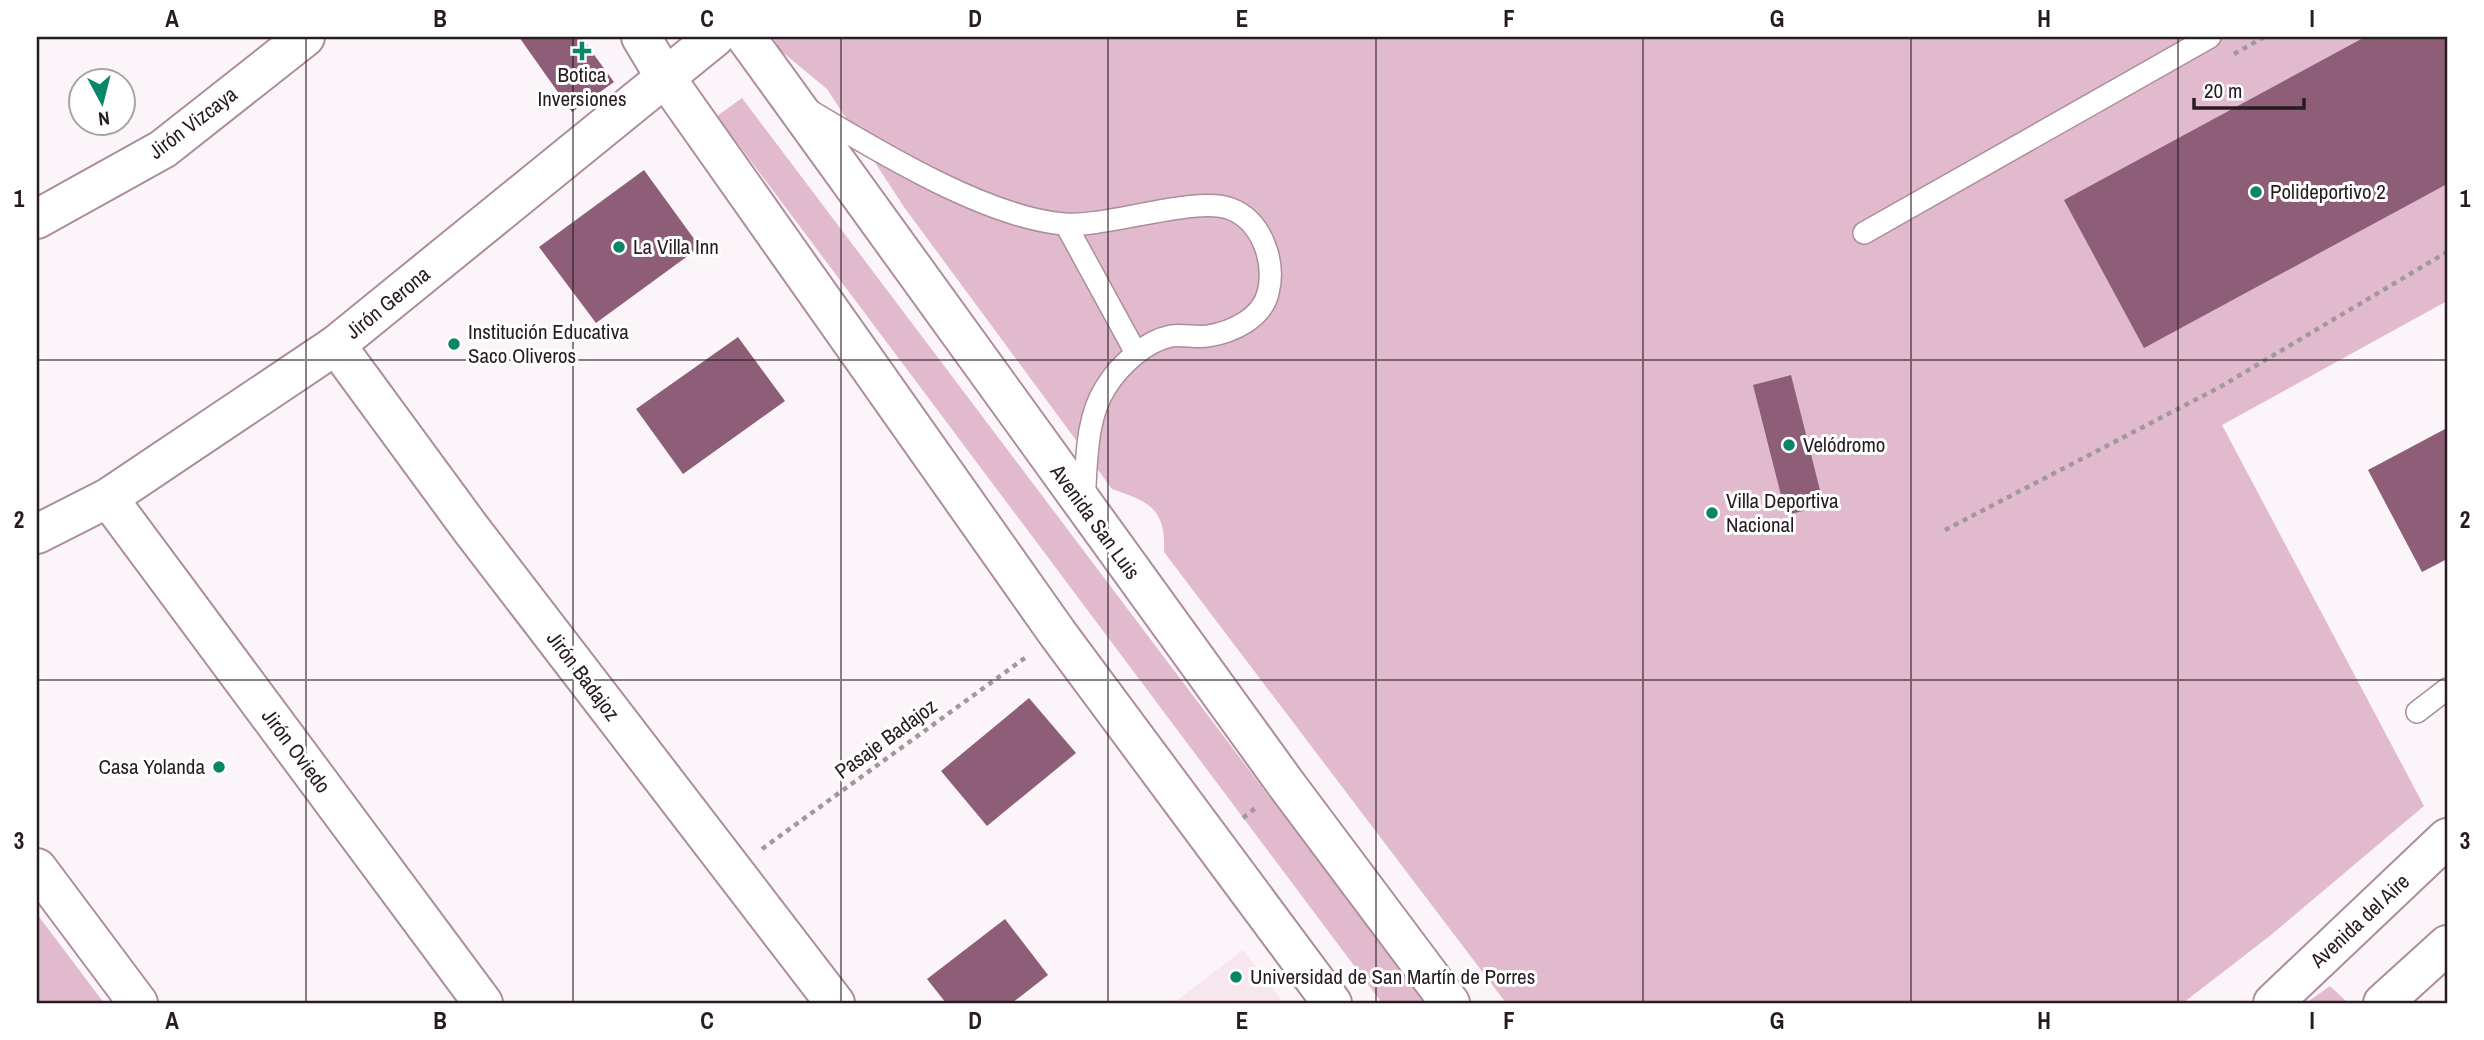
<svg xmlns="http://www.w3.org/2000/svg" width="2484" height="1040" font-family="'Archivo Narrow',sans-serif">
<rect width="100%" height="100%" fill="#fbf4f8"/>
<polygon fill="#f7e6ee" points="1243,950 1284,1003 1173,1003"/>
<g fill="#e2bace">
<path d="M773 37H2447V301L2222 425 2424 806 2271 935 2183 1003H1506L1164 552C1166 509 1150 502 1112 489L904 207 827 89 781 51Z"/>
<polygon points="742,98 1425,1003 1382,1003 717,116"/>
<polygon points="37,914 104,1003 37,1003"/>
<polygon points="2330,986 2348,1003 2306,1003"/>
</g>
<g fill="#8e5d77">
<polygon points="519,37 581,37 614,82 572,112"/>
<polygon points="2365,37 2447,37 2447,184 2144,348 2064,200"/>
<polygon points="644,170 700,247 596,323 539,247"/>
<polygon points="738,337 785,401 683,474 636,409"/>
<polygon points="1791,375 1824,506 1786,515 1753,385"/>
<polygon points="2447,428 2447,559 2422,572 2368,470"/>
<polygon points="1029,698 1076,753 987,826 941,771"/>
<polygon points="1005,919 1048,975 1012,1003 946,1003 927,979"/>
</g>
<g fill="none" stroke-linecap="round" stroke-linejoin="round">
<g stroke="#ac8d9c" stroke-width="24">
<g id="lane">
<path d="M809 110C876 150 987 218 1064 224 1105 228 1197 195 1231 209 1262 221 1276 262 1268 293 1262 318 1233 332 1208 336 1196 338 1183 334 1171 336 1145 341 1119 366 1106 387 1085 419 1087 464 1084 501"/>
<polyline points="1066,225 1136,353"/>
<polyline points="1864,233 2210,37"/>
<polyline points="2417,712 2447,689"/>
</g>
</g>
<g stroke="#ac8d9c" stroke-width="42">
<g id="street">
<polyline points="37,219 163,149 305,37"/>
<polyline points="336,345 471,529 835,1003"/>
<polyline points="108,498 483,1003"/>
<polyline points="37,534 108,498 336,345 715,37"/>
<polyline points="37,868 138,1003"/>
</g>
</g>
<g stroke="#ac8d9c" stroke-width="42">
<g id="secondary">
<polyline points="641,37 665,77 1058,634 1332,1003"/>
<polyline points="746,37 1286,784 1450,1003"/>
<polyline points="2273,1003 2447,838"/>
<polyline points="2383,1003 2447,945"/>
</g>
</g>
<g stroke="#a1979c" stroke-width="4.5" stroke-dasharray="5 5" stroke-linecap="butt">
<polyline points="2234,54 2264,37"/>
<polyline points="1945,530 2220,387 2447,252"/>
<polyline points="1243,818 1258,806"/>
<polyline points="762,849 1029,655"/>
</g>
<use href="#lane" stroke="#fff" stroke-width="21"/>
<use href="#street" stroke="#fff" stroke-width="38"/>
<use href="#secondary" stroke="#fff" stroke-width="38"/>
</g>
<path fill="none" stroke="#281c22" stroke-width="2" stroke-opacity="0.55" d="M306 37V1003M573 37V1003M841 37V1003M1108 37V1003M1376 37V1003M1643 37V1003M1911 37V1003M2178 37V1003M37 360H2447M37 680H2447"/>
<g fill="#098668" stroke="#fff" stroke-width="2.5">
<path d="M578.5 40.5h7v7h7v7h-7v7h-7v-7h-7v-7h7z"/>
<circle cx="2256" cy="192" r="7"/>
<circle cx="619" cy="247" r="7"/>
<circle cx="454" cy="344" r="7"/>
<circle cx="1789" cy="445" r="7"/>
<circle cx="1712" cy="513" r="7"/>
<circle cx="219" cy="767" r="7"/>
<circle cx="1236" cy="977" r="7"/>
</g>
<g text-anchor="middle" stroke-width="6" stroke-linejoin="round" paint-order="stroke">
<g font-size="21" fill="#281c22" stroke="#fff" text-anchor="start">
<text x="582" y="82" text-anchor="middle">Botica<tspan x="582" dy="24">Inversiones</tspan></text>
<text x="2270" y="199">Polideportivo 2</text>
<text x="633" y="254">La Villa Inn</text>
<text x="468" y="339">Institución Educativa<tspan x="468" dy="24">Saco Oliveros</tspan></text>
<text x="1803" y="452">Velódromo</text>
<text x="1726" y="508">Villa Deportiva<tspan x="1726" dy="24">Nacional</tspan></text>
<text x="205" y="774" text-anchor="end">Casa Yolanda</text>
<text x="1250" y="984">Universidad de San Martín de Porres</text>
</g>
<g font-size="21" fill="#281c22" stroke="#fff">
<text transform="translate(193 123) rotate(-37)" y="7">Jirón Vizcaya</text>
<text transform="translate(388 303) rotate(-39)" y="7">Jirón Gerona</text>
<text transform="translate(1095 522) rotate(54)" y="7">Avenida San Luis</text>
<text transform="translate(583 676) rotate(53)" y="7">Jirón Badajoz</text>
<text transform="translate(886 739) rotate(-36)" y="7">Pasaje Badajoz</text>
<text transform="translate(296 751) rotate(53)" y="7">Jirón Oviedo</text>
<text transform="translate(2360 921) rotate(-43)" y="7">Avenida del Aire</text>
</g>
</g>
<rect width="2484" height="1040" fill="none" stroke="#ffffff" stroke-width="77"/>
<g transform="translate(102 102) rotate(173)"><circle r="33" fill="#ffffff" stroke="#a9a4a7" stroke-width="2"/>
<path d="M0-5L12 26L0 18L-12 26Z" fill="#098668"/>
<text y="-10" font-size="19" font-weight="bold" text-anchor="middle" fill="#281c22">N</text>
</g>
<path d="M2194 98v10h110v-10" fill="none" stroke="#281c22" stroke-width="3.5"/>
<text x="2204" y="98" font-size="21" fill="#281c22" stroke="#ffffff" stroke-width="5" paint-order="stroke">20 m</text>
<rect x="38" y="38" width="2408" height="964" fill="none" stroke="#281c22" stroke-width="2.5"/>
<g font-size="23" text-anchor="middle" font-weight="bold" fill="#281c22">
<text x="172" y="27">A</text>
<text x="440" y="27">B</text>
<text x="707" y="27">C</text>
<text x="975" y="27">D</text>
<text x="1242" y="27">E</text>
<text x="1509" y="27">F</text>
<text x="1777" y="27">G</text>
<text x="2044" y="27">H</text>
<text x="2312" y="27">I</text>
<text x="19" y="207">1</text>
<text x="2465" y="207">1</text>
<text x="19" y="528">2</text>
<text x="2465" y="528">2</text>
<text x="19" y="849">3</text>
<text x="2465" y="849">3</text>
<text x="172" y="1029">A</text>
<text x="440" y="1029">B</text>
<text x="707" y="1029">C</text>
<text x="975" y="1029">D</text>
<text x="1242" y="1029">E</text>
<text x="1509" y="1029">F</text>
<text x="1777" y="1029">G</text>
<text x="2044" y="1029">H</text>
<text x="2312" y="1029">I</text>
</g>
</svg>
